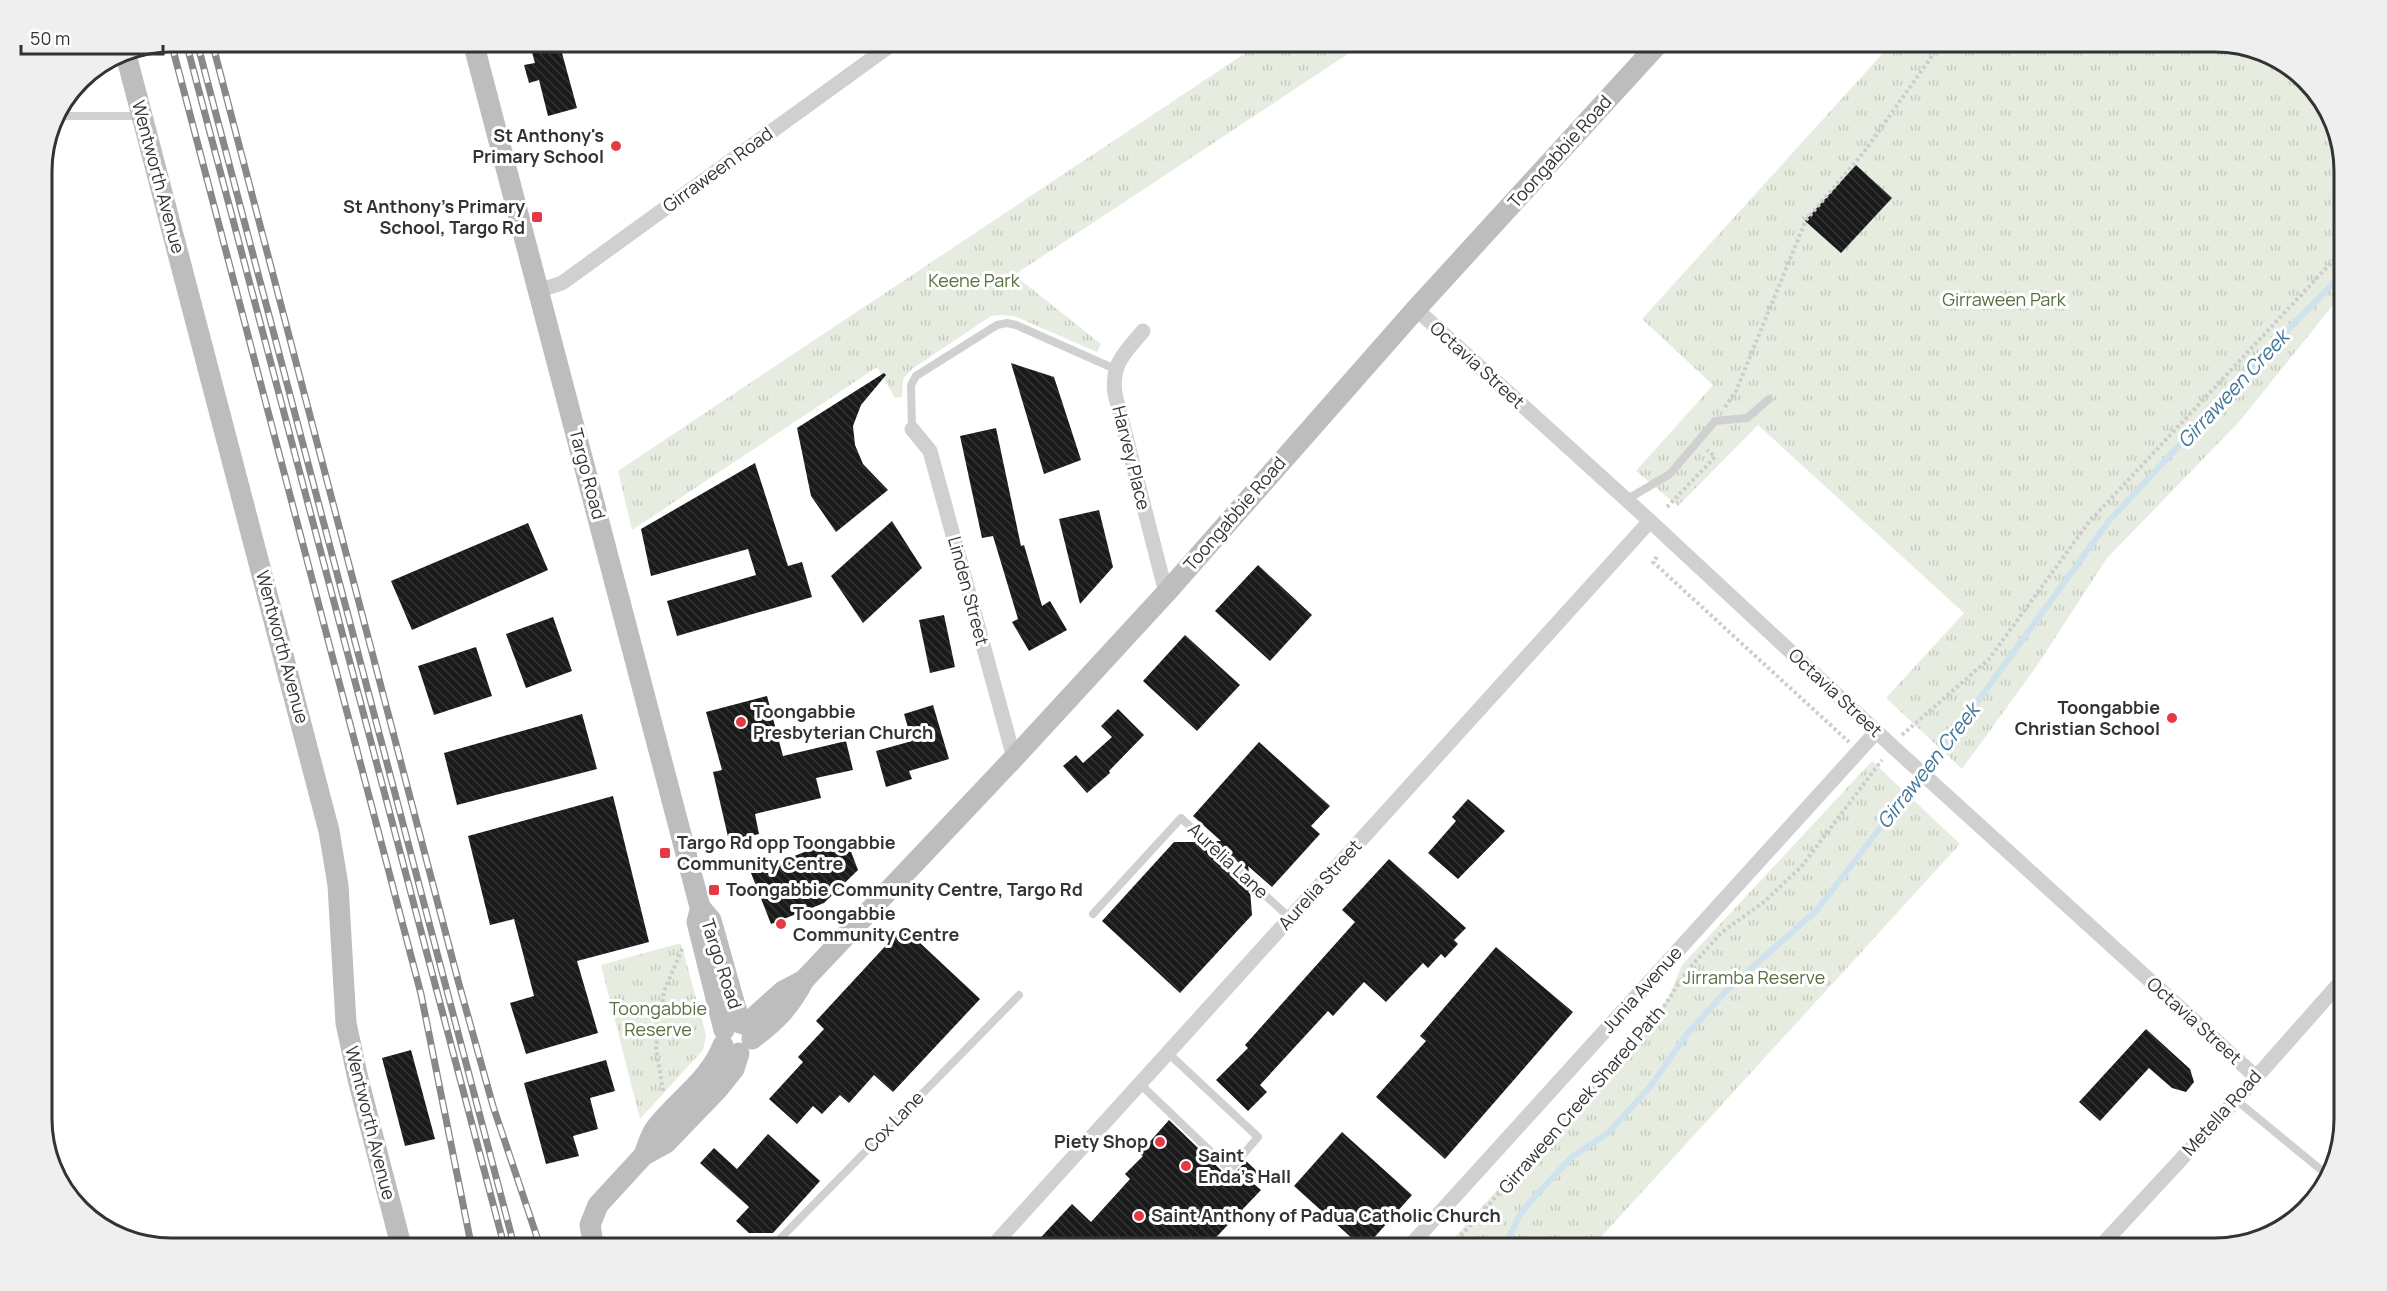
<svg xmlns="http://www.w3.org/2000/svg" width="2387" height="1291" font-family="Manrope,sans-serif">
<defs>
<pattern id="park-tufts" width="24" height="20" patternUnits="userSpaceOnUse" patternTransform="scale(1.5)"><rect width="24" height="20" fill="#e6ecdf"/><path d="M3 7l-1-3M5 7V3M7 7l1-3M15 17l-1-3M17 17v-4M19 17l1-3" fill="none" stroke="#c6cbc0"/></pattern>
<pattern id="building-back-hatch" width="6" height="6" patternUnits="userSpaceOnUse" patternTransform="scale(1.5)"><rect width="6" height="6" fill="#1a1a1a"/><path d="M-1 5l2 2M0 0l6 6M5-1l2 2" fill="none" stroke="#333"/></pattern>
</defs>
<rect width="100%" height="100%" fill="#fff"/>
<g fill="url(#park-tufts)">
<polygon points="1262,42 1366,42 1014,275 1101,344 1097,352 1014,316 1001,315 991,316 912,369 903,379 902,397 895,398 877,367 632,530 618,471"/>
<polygon points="1893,42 2216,42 2273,55 2323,100 2345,163 2345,290 2239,422 2107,558 2036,667 1962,769 1886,698 1964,613 1758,425 1678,506 1636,471 1713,385 1642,319"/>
<polygon points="1872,761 1960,844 1590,1249 1437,1249 1447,1246 1668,999 1682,965"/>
<polygon points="681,943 706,1035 703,1050 640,1119 601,965"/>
</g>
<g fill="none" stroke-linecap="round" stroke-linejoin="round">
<polyline stroke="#cfe2ee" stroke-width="6" points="1503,1249 1521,1213 1538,1193 1572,1157 1608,1133 1650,1087 1687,1034 1728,989 1817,910 1983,694 2108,522 2251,368 2345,271"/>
</g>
<g fill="url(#building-back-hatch)">
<polygon points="529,42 559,42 577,108 548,116 539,80 529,83 524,65 535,63"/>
<polygon points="1856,165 1892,198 1841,253 1805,221"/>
<polygon points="1011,363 1054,377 1081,460 1044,474"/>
<polygon points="884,373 886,375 861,405 853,426 855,445 863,464 888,490 836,532 811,496 797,428"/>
<polygon points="996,428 1021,546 1024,545 1042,606 1050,601 1067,630 1029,651 1012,622 1018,619 993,536 982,538 960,436"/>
<polygon points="755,463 788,566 802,562 812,597 677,636 667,601 756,575 748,549 651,576 641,529"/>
<polygon points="1099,510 1113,567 1080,604 1059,519"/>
<polygon points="892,521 922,568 863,623 831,576"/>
<polygon points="528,523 548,570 412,630 391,581"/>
<polygon points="1258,565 1312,615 1270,661 1215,611"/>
<polygon points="944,615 955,667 930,673 919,620"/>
<polygon points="553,617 572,671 526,688 506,634"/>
<polygon points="1185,635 1240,685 1197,731 1143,681"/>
<polygon points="476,647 492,696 434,715 418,666"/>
<polygon points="767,696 783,756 846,741 853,770 816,778 821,798 755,814 759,834 729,841 713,772 722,770 706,712"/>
<polygon points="933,705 949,759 909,771 912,779 886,787 876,751 912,741 904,714"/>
<polygon points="1118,709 1144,735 1109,771 1110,773 1087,793 1063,766 1076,755 1083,763 1112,737 1101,726"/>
<polygon points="582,714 597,769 457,805 444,753"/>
<polygon points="1259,742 1330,806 1311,826 1320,834 1272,887 1248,866 1249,872 1215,841 1221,841 1193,816"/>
<polygon points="613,796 649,942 577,961 598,1033 526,1054 510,1003 534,996 514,919 490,925 468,836"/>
<polygon points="1468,799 1505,831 1458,879 1428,853 1456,821 1452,817"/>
<polygon points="845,836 858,870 824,903 771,924 751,873"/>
<polygon points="1174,842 1198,842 1250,890 1252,915 1180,993 1102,921"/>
<polygon points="1389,859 1466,928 1454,940 1458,944 1445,958 1441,954 1428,968 1423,963 1386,1002 1364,982 1333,1016 1328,1011 1260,1085 1267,1092 1248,1111 1216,1080 1248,1048 1245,1045 1355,922 1342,910"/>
<polygon points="903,927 980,999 893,1092 874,1075 849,1103 840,1095 822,1114 813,1106 797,1124 769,1099 803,1062 798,1057 824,1029 816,1021"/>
<polygon points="1496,947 1573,1012 1445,1159 1376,1097 1426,1041 1420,1036"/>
<polygon points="2146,1029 2190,1069 2194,1082 2186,1092 2172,1088 2149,1068 2100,1121 2079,1102"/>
<polygon points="411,1050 435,1139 405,1146 382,1058"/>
<polygon points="606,1060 615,1091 590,1098 598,1129 573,1136 579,1156 546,1164 524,1083"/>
<polygon points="1169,1120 1226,1175 1234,1174 1246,1161 1262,1176 1254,1184 1261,1190 1205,1249 1196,1242 1189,1249 1030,1249 1072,1204 1091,1222 1130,1179 1125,1174 1143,1156 1139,1154"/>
<polygon points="1342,1132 1412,1195 1364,1249 1294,1186"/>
<polygon points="768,1134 820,1181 773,1233 749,1233 736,1221 749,1207 700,1163 714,1148 737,1169"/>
</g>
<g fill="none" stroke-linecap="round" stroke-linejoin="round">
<g stroke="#cdcdcd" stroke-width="4" stroke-dasharray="3 3" stroke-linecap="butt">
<polyline points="1725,407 1736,391 1806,220 1864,152 1942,42"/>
<polyline points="1667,507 1715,457 1707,450"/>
<polyline points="1657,557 1653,562 1849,742"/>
<polyline points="1902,735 1989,659 2089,522 2345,248"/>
<polyline points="663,1091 656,1048 664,991 683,947"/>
<polyline points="1449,1249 1659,1014 1687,971 1721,933 1765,901 1801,867 1882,760"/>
</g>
<g stroke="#d0d0d0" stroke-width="8">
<polyline points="56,116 141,116"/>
<polyline points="912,429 911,385 916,376 997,325 1007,323 1016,325 1115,369"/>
<polyline points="1626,500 1670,474 1715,421 1747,418 1769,399"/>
<polyline points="1093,914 1181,818 1290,918"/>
<polyline points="1140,1084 1230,1170 1258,1137 1168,1053"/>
<polyline points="2236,1100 2331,1178"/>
<polyline points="770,1249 1019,995"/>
</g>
<g stroke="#d0d0d0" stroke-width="15">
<polyline points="538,291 562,283 895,42"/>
<polyline points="1416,309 1650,521 1892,746 2255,1076"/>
<path d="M1143 331C1125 353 1111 363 1115 394L1166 593"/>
<polyline points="912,429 930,451 1014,758"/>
<polyline points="990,1249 1650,521"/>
<polyline points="1407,1249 1877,731"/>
<polyline points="2098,1249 2236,1100 2345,977"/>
</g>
<g stroke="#bdbdbd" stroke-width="21">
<polyline points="473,42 700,907 711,920 740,1023"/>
<polyline points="125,51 329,831 338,885 346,1023 358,1079 402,1249"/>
<polyline points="700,910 697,922 724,1030"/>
<polyline points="745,1025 783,991 804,980"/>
<path d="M752 1039C776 1021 790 1007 804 980L1014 758 1166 593 1416 309 1660 42"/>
<path d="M644 1155C647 1147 650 1136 655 1129 677 1100 710 1080 723 1045"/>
<polyline points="594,1249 590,1225 598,1205 644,1155 666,1143 718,1089 734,1069 739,1053"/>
</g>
<g stroke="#888" stroke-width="7">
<g id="rail">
<polyline points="171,42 421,994 472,1249"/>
<polyline points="186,42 505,1249"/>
<polyline points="197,42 515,1249"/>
<polyline points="212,42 459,984 493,1106 541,1249"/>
</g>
</g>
<use href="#rail" stroke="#fff" stroke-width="4.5" stroke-dasharray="14" stroke-linecap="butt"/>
</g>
<g fill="#e63946" stroke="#fff" stroke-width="2">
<circle cx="616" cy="146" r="6"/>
<rect x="531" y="211" width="12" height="12" rx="3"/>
<circle cx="2172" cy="718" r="6"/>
<circle cx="741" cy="722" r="6"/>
<rect x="659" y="847" width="12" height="12" rx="3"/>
<rect x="708" y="884" width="12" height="12" rx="3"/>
<circle cx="781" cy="924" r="6"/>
<circle cx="1160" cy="1142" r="6"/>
<circle cx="1186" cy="1166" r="6"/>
<circle cx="1139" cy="1216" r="6"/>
</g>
<g text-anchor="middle" stroke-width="6" stroke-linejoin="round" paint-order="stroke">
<g font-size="18" font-weight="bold" fill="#333" stroke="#fff" text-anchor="start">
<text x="604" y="142" text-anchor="end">St Anthony's<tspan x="604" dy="21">Primary School</tspan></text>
<text x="525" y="213" text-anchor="end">St Anthony's Primary<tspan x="525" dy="21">School, Targo Rd</tspan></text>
<text x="2160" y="714" text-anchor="end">Toongabbie<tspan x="2160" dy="21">Christian School</tspan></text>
<text x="753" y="718">Toongabbie<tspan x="753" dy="21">Presbyterian Church</tspan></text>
<text x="677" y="849">Targo Rd opp Toongabbie<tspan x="677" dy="21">Community Centre</tspan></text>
<text x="726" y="896">Toongabbie Community Centre, Targo Rd</text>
<text x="793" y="920">Toongabbie<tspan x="793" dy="21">Community Centre</tspan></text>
<text x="1148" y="1148" text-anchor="end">Piety Shop</text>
<text x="1198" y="1162">Saint<tspan x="1198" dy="21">Enda's Hall</tspan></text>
<text x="1151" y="1222">Saint Anthony of Padua Catholic Church</text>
</g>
<g font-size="18" fill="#333" stroke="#fff">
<text transform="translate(1560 152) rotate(-48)" y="6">Toongabbie Road</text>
<text transform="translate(718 170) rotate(-36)" y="6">Girraween Road</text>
<text transform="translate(158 177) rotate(75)" y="6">Wentworth Avenue</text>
<text transform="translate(1477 365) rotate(42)" y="6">Octavia Street</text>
<text transform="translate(1131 458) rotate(76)" y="6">Harvey Place</text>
<text transform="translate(587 474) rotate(75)" y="6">Targo Road</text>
<text transform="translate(1235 514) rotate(-49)" y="6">Toongabbie Road</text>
<text transform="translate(968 591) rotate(75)" y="6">Linden Street</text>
<text transform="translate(282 647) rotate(75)" y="6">Wentworth Avenue</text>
<text transform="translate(1835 693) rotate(43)" y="6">Octavia Street</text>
<text transform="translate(1228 861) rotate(43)" y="6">Aurelia Lane</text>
<text transform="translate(1320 885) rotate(-48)" y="6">Aurelia Street</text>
<text transform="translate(721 964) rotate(72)" y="6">Targo Road</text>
<text transform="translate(1642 990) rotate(-48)" y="6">Junia Avenue</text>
<text transform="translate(2194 1021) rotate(42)" y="6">Octavia Street</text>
<text transform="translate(1582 1100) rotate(-49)" y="6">Girraween Creek Shared Path</text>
<text transform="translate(2222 1113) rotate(-48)" y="6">Metella Road</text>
<text transform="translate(894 1122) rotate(-46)" y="6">Cox Lane</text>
<text transform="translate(370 1123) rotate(76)" y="6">Wentworth Avenue</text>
</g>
<g font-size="18" fill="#56703f" stroke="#fff">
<text x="974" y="287">Keene Park</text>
<text x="2004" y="306">Girraween Park</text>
<text x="1754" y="984">Jirramba Reserve</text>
<text x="658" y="1015">Toongabbie<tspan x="658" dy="21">Reserve</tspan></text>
</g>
<g font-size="20" font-style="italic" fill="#3f7597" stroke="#fff">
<text transform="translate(2233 389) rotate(-47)" y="7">Girraween Creek</text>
<text transform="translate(1928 766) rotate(-52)" y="7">Girraween Creek</text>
</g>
</g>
<path d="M0 0H2387V1291H0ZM171 52H2215A119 119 0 0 1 2334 171V1119A119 119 0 0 1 2215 1238H171A119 119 0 0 1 52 1119V171A119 119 0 0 1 171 52Z" fill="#efefef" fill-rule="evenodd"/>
<path fill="none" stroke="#333" stroke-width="3" d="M171 52H2215A119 119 0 0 1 2334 171V1119A119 119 0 0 1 2215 1238H171A119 119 0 0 1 52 1119V171A119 119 0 0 1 171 52Z"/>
<path d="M21 45v9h142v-9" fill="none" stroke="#333333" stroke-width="3"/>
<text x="30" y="45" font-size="18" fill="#333333" stroke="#ffffff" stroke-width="4.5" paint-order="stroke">50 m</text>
</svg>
